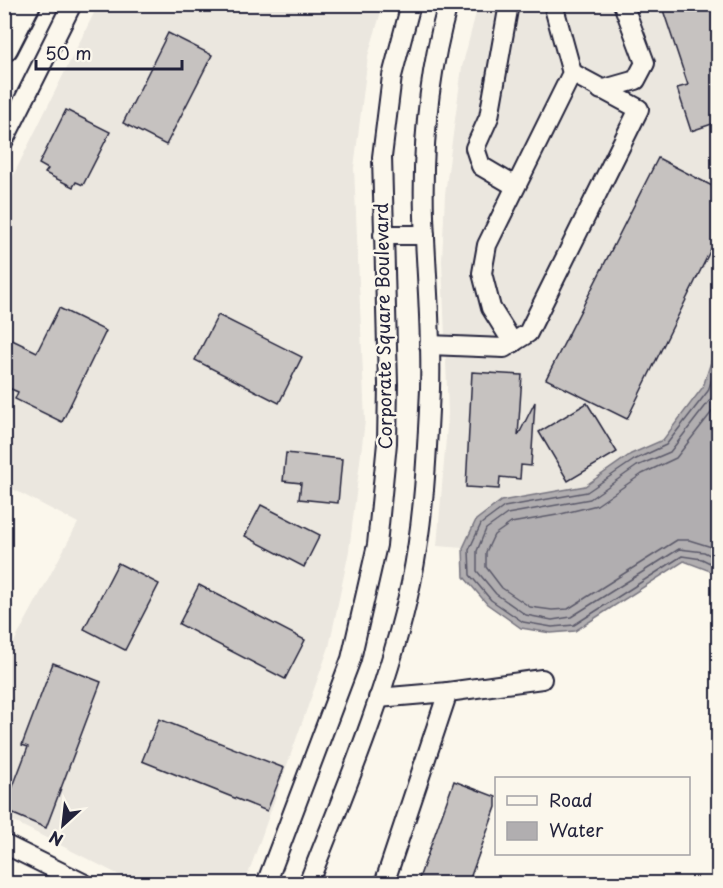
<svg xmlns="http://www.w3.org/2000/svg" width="723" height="888" font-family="'Playpen Sans',sans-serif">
<rect width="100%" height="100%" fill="#fbf7ec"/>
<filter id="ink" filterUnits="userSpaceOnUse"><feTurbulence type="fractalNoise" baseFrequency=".0167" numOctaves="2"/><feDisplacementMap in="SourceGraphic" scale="12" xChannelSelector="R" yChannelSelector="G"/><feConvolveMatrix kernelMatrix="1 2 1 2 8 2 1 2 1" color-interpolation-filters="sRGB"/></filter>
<g filter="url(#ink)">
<g fill="#ebe7df">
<polygon points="98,5 383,5 368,56 354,168 365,421 349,551 329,647 245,883 135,883 5,817 5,659 78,523 5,485 4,194"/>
<polygon points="478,5 718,5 718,340 703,387 663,440 631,454 585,486 553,493 476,520 463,548 437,546 448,414 442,261 445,194 462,67"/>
</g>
<polygon fill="#b1aeb0" stroke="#787681" stroke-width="1.5" points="718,340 718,574 684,561 575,631 551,633 521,628 487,604 464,577 463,548 476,520 501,501 585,486 631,454 663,440 703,387"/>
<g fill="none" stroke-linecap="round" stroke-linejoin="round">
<g stroke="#5b5a6a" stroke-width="1.5">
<polyline points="718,360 708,391 666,445 634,460 587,492 504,507 481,524 469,550 470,575 491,600 523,622 552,627 574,625 682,556 702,559 718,567"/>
<polyline points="718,384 714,395 670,452 637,466 590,499 507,514 486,529 477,551 477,571 496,594 526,615 552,620 571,617 679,549 704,552 718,559"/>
<polyline points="718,404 676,458 642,474 597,505 557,515 511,523 494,535 486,552 486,567 502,588 530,607 552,610 568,609 677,540 689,540 718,549"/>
</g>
</g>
<g fill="#c6c2c0" stroke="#22223b" stroke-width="1.5">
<polygon points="661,4 718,4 718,122 691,131 677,88 688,85"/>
<polygon points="168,33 212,55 166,145 123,123"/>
<polygon points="66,110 110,132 83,185 76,182 73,187 45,173 48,169 39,164"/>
<polygon points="658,158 718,189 718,235 627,419 546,379"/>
<polygon points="59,308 106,331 62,422 15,399 18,392 4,386 4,336 37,352"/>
<polygon points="218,315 302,357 279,403 195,360"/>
<polygon points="472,372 522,375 518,436 535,402 531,466 521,465 520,479 500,477 499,489 466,487"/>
<polygon points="587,403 617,452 568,481 539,432"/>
<polygon points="286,453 342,459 338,503 299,499 301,483 283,481"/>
<polygon points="261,505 320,535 304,567 245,536"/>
<polygon points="118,563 159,584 125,650 84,629"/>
<polygon points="199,585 305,640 285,679 179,624"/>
<polygon points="53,663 101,682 46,828 4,810 28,747 22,745"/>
<polygon points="159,719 284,768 267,811 142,761"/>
<polygon points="454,781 496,797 496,807 468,884 417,884"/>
</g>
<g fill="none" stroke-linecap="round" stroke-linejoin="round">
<g stroke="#22223b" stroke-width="22">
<g id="minor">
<polyline points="509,4 489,117 475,148 481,166 515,186"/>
<polyline points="601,90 636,80 645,63 623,4"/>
<polyline points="4,140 72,4"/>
<polyline points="383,235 425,235"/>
<polyline points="513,343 491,308 482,273 487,245 572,73 553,4"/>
<polyline points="429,345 504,348 528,333 639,109 572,73"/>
<polyline points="378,698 448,692"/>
<polyline points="4,844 85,884"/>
<polyline points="266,884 351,659 377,545 387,443 388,384 382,157 392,76 411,4"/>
<path d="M308 884C347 786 389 686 411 583 424 520 427 453 430 389 432 331 426 273 424 216 422 146 429 72 448 4"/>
<polyline points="384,884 448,692 542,679"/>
</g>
</g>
<g stroke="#22223b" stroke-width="32">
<polyline id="highway" points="4,47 26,4"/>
</g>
<use href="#minor" stroke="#fbf7ec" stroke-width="18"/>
<use href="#highway" stroke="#fbf7ec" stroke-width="27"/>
</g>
</g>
<g text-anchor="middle" stroke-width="5" stroke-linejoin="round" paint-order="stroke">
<g font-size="18" fill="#22223b" stroke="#fbf7ec">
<text transform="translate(384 326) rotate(-91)" y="6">Corporate Square Boulevard</text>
</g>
</g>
<rect width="723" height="888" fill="none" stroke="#fbf7ec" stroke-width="24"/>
<rect x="12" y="12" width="699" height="864" fill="none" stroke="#22223b" stroke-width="2" filter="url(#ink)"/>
<rect x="495" y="777" width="195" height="78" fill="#fbf7ec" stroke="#a4a2a5" stroke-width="1.5"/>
<rect x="507" y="796" width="30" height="9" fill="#fbf7ec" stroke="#a4a2a5" stroke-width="1.5"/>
<text x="549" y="807" font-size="18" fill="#22223b">Road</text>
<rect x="507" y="822" width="30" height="18" fill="#b1aeb0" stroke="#a4a2a5" stroke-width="1.5"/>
<text x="549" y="837" font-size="18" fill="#22223b">Water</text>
<g transform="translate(63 825) rotate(207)" stroke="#fbf7ec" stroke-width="4.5" paint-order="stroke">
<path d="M0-4.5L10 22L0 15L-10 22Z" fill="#22223b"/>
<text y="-9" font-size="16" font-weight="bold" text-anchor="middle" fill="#22223b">N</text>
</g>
<path d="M36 60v9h146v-9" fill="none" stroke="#22223b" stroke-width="3"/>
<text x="45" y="60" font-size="18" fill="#22223b" stroke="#fbf7ec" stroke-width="4.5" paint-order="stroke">50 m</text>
</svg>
